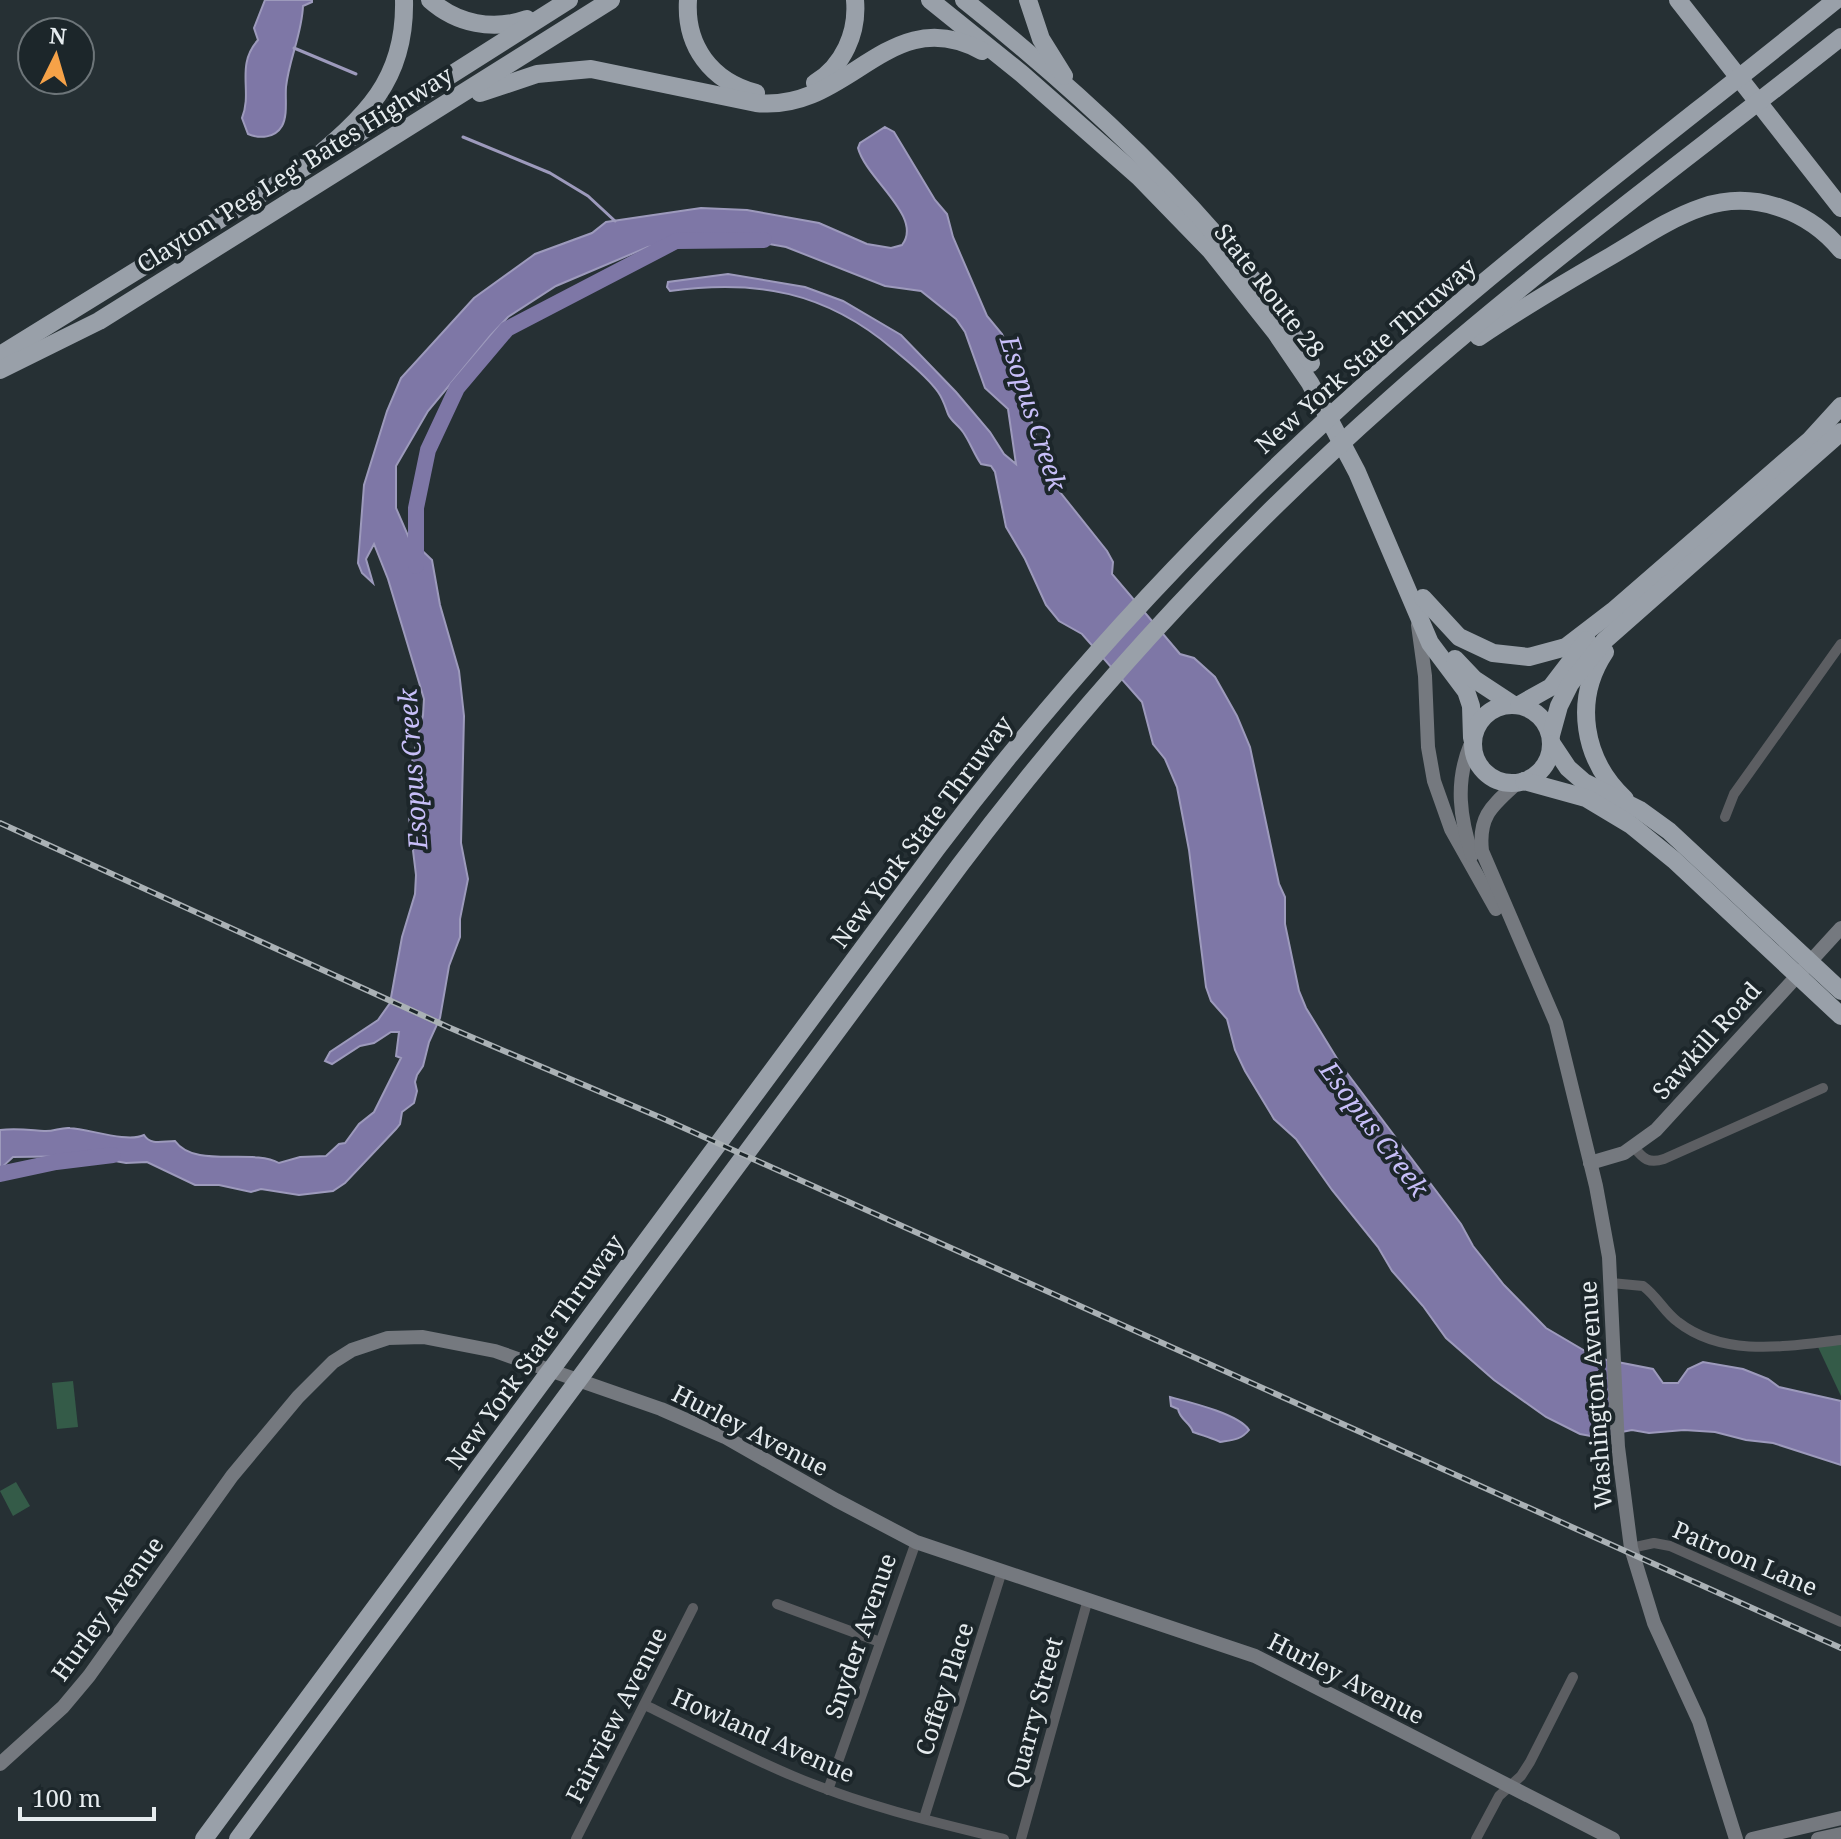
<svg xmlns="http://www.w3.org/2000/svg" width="1841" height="1839" font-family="'Noto Serif',serif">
<rect width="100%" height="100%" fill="#263034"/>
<g fill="#345b48">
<polygon points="1841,1344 1841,1396 1818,1347"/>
<polygon points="73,1381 78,1427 57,1429 52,1383"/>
<polygon points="16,1482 30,1506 13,1516 0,1491"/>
</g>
<g fill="#7e77a6" stroke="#9d9abc" stroke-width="2">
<path d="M265 0H312V2L303 6C302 34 289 59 286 87 285 99 288 115 282 126 275 138 260 139 248 134L242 118C253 91 235 66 258 40L254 28Z"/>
<path d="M885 127 894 132 935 200 947 214 953 237 987 316 1002 334 1014 361 1048 477 1107 551 1113 562 1112 574 1180 654 1194 658 1215 677 1237 716 1250 747 1279 884 1285 897V924L1299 991 1306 1008 1341 1065 1461 1224 1473 1246 1504 1285 1546 1328 1597 1358 1653 1369 1663 1383H1678L1688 1369 1703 1362 1743 1369 1768 1379 1779 1387 1841 1401V1465L1773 1443 1746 1440 1715 1432 1684 1430 1649 1433 1632 1430 1596 1437 1580 1434 1546 1417 1494 1380 1446 1338 1423 1306 1392 1271 1378 1247 1332 1190 1296 1139 1274 1119 1245 1071 1235 1050 1227 1019 1211 1001 1206 987 1189 850 1177 787 1165 759 1153 744 1142 702 1082 634 1059 621 1046 605 1025 559 1006 527 995 472 991 466 981 464C974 454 970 442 963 432 959 426 951 421 948 414 945 406 943 399 938 392 926 375 908 362 893 349 826 292 757 279 670 291L667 287 668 282 728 274 805 287 843 301 901 335 956 392 990 432 1004 454 1016 464 1008 409 985 388 965 332 956 319 921 291 885 286 786 247 746 240 710 237 648 247 556 286 508 317 491 335 428 411 396 466V508L409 538 432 560 440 605 459 671 464 716 461 843 468 879 460 919V937L449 966 440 1018 429 1042 423 1066 417 1075 415 1082 417 1091 414 1103 402 1112 400 1124 396 1129 345 1183 333 1191 299 1195 261 1189 251 1192 219 1185H195L147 1162 126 1163 87 1156 13 1157 0 1169V1130C16 1128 29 1130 44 1131 53 1132 61 1127 70 1128 89 1129 127 1143 144 1135 151 1146 163 1141 175 1141 195 1169 252 1148 279 1163L300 1157 326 1156 339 1144 345 1143 359 1124 374 1112 401 1058 396 1056 399 1032H391L374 1043 360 1046 332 1064 325 1061 330 1052 378 1020 390 1003 402 937 415 894 416 875 409 818 411 766 423 715 424 699 388 579 374 544 366 559 373 583 362 573 358 563 364 485 387 411 401 378 474 298 535 254 592 233 606 222 701 208 747 210 819 223 867 244 891 248 902 245C924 217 866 179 858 148L860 143Z"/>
<path d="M1170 1397C1189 1402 1239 1414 1249 1430 1241 1440 1232 1440 1220 1442 1217 1440 1196 1433 1193 1432 1190 1422 1180 1420 1178 1409L1171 1406Z"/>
</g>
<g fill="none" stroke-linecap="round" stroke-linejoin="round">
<g stroke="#9d9abc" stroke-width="3">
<polyline points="294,48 356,74"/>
<polyline points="463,137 550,173 588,196 615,221"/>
</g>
<g stroke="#7e77a6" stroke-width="16">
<polyline points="416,566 416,508 428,450 457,388 507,329 676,241 764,240"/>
<polyline points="0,1174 56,1162 113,1155"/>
</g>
<g stroke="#5c5e62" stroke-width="10">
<polyline points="1725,817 1734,794 1841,644"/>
<path d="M1634 1147C1643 1159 1649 1164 1664 1159L1823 1088"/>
<path d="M1611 1283 1643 1286C1657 1296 1664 1312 1678 1322 1724 1358 1788 1346 1841 1340"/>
<polyline points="1631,1548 1654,1543 1670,1546 1841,1622"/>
<polyline points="777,1604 880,1642"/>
<path d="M645 1705C694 1729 743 1755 793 1776 861 1805 933 1822 1004 1839"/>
<polyline points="828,1790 916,1542"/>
<polyline points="924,1818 1002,1571"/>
<polyline points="576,1839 693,1608"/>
<polyline points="1021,1839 1088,1599"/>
<polyline points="1476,1839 1499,1796 1521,1776 1530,1762 1573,1677"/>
</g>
<g stroke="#75797f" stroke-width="14">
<polyline points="1418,625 1425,676 1428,747 1434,781 1451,829 1496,909"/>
<path d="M1470 746C1455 783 1460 818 1472 855"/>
<path d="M1517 783C1493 805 1478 815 1482 851L1556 1023 1596 1186 1609 1257 1618 1447 1631 1548 1654 1623 1699 1721 1736 1839"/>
<polyline points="1590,1163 1624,1153 1656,1130 1841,928"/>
<polyline points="0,1764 63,1707 89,1676 232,1476 298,1397 333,1362 352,1350 388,1338 423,1337 495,1351 661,1409 725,1437 836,1500 916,1542 1255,1656 1613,1839"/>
<polyline points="1752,1839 1841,1818"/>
<polyline points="1818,1839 1841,1834"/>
</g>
<g stroke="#99a0a9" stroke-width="18">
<path d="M430 0C457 24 493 31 527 19"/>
<path d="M688 0C685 46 711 81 756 93"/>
<polyline points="930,0 1022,74 1139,177 1210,250 1276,333 1310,383 1357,472 1430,643 1466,691 1471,706 1472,738"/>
<path d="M964 0C1087 98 1229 228 1311 363"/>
<polyline points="1028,0 1041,39 1064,76"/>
<polyline points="1678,0 1841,208"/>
<path d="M815 83C843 66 858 33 855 0"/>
<path d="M480 93 537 74 591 69 756 103C850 113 888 0 982 51"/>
<polyline points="353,137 569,0"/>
<path d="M1479 337C1522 308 1566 282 1611 256 1640 239 1670 218 1703 207 1753 190 1808 210 1841 250"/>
<path d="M0 355 306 166C364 117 406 82 404 0"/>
<polyline points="0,370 99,321 611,0"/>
<polyline points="1423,598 1459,637 1493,653 1529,657 1566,647 1613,611 1810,440 1841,406"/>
<path d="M1605 652C1573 700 1583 760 1625 799"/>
<polyline points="1455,659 1474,679 1512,704"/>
<circle cx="1512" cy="744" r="39"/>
<polyline points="1519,705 1551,687 1587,640"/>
<polyline points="1551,735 1559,706 1570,684 1604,641 1841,432"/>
<polyline points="1552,744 1568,768 1584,782 1640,810 1669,831 1841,991"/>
<polyline points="1524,781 1586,798 1631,825 1674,860 1841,1016"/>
<path d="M204 1839 937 848C1056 690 1190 544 1336 411 1495 265 1669 135 1836 0"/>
<path d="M238 1839 960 865C1088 695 1230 541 1389 400 1533 271 1690 157 1841 37"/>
</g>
<g stroke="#aab1b5" stroke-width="6">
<polyline id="rail" points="0,823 448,1027 664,1119 1841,1648"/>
</g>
<use href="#rail" stroke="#1c262a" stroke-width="3" stroke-dasharray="9" stroke-linecap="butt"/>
</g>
<g text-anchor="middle" stroke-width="8" stroke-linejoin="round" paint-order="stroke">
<g font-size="24" fill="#e6ecef" stroke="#1c262a">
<text transform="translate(295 170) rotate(-32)" y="8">Clayton 'Peg Leg' Bates Highway</text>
<text transform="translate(1269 291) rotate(52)" y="8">State Route 28</text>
<text transform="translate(1366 356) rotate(-41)" y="8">New York State Thruway</text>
<text transform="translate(922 832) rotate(-53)" y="8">New York State Thruway</text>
<text transform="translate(1707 1041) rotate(-48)" y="8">Sawkill Road</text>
<text transform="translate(535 1352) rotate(-54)" y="8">New York State Thruway</text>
<text transform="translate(1596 1395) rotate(-94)" y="8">Washington Avenue</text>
<text transform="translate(750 1431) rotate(27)" y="8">Hurley Avenue</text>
<text transform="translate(1745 1559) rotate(23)" y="8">Patroon Lane</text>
<text transform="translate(108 1609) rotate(-54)" y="8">Hurley Avenue</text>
<text transform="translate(861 1636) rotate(-71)" y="8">Snyder Avenue</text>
<text transform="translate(1346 1679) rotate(27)" y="8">Hurley Avenue</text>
<text transform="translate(945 1689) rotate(-72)" y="8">Coffey Place</text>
<text transform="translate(1035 1713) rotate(-75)" y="8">Quarry Street</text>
<text transform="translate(617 1715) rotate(-63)" y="8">Fairview Avenue</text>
<text transform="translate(763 1736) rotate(24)" y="8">Howland Avenue</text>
</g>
<g font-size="26" font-style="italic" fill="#c8bff9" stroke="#1c262a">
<text transform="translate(1033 413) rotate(72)" y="9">Esopus Creek</text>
<text transform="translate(413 769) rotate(-94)" y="9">Esopus Creek</text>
<text transform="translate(1374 1129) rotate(53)" y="9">Esopus Creek</text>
</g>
</g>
<g transform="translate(56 56) rotate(5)"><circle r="38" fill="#1c262a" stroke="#6d7579" stroke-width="2"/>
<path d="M0-6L14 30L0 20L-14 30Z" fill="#f6a248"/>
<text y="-12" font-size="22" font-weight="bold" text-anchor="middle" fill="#e6ecef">N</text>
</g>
<path d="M20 1807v12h134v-12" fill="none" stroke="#e6ecef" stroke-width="4"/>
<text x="32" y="1807" font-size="24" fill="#e6ecef" stroke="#1c262a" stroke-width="6" paint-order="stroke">100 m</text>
</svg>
